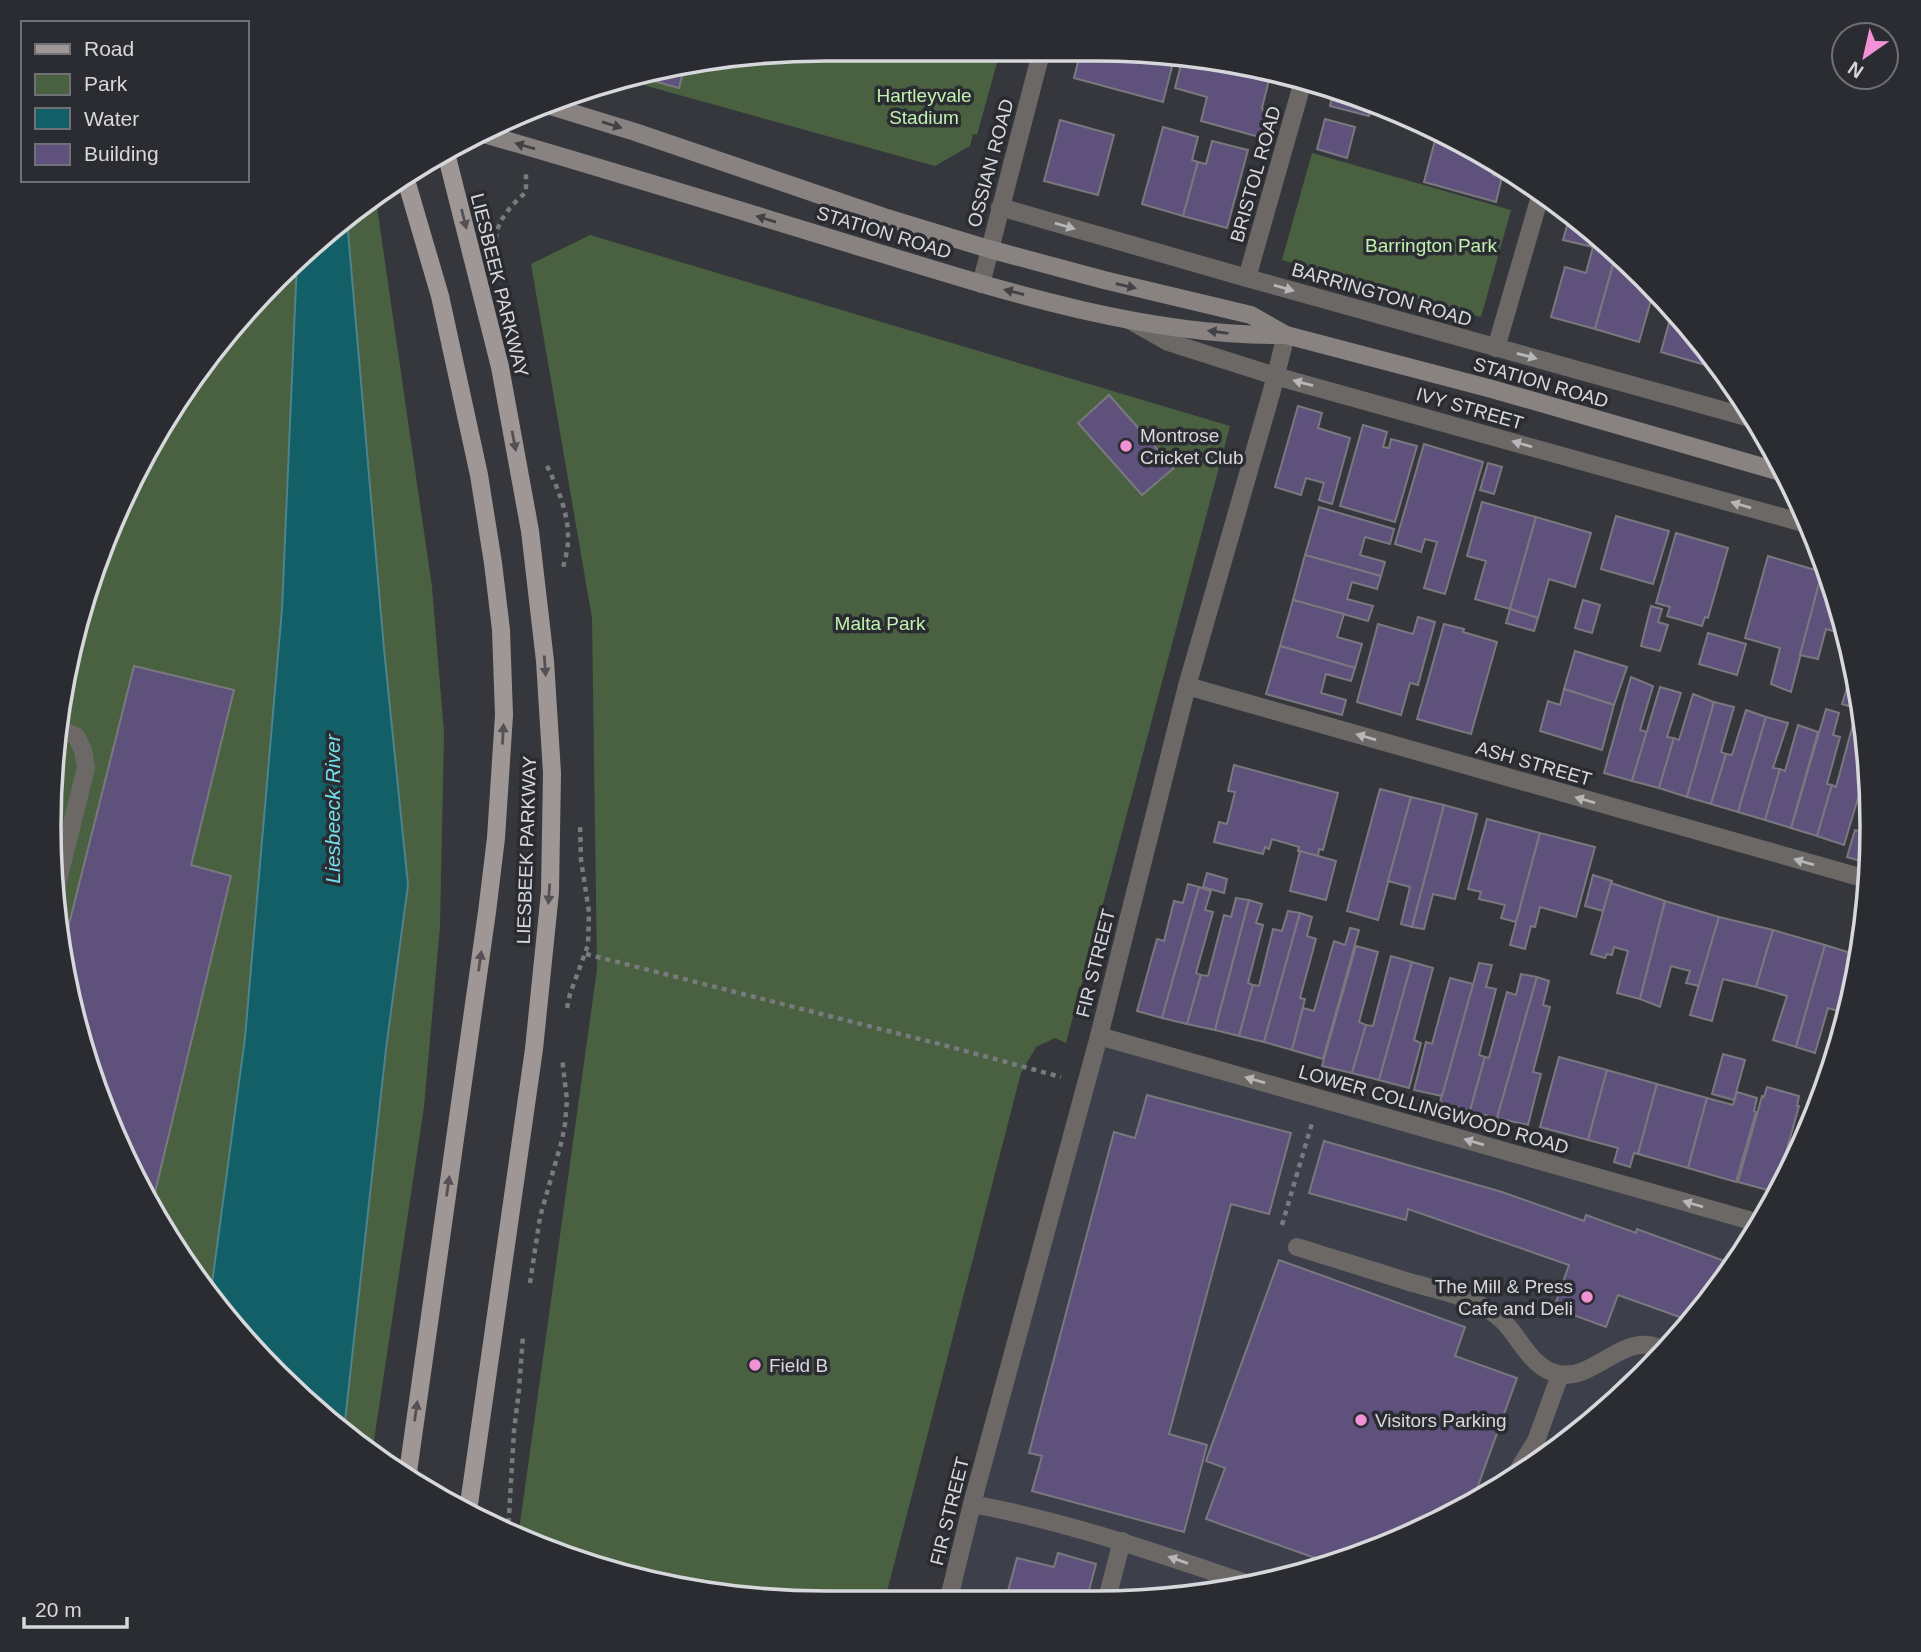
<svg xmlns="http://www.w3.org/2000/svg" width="1921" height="1652" font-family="Arial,sans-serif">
<rect width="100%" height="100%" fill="#35373c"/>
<polygon fill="#3d404b" points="1099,1036 1759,1223 1712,1299 1608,1410 1484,1499 1345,1562 1146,1601 948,1602"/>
<g fill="#496141">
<polygon points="826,49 1000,52 977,135 973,134 970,146 935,166 618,78 625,75"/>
<polygon points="1312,153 1511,210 1481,317 1282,260"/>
<polygon points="376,200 432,587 444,733 440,926 424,1107 372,1454 276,1375 153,1215 90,1076 51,877 56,724 108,529 180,394 314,242"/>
<polygon points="590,235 1230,426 1066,1043 1055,1038 1036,1047 1021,1073 884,1603 826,1603 674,1588 529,1544 518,1538 597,969 592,618 531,264"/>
</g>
<polygon fill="#135f68" stroke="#4e838a" stroke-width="2" points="347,220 384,649 408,885 386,1049 344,1430 276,1375 211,1291 245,1038 282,609 297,261 314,242"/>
<g fill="#5e527d" stroke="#79787e" stroke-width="2">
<polygon points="1080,54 1175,55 1163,102 1074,78"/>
<polygon points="1183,57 1269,80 1262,108 1268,122 1263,138 1201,121 1207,97 1175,88"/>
<polygon points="684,68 679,88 632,75"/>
<polygon points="1334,90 1373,102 1369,116 1330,106"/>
<polygon points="1325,119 1355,127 1347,158 1317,149"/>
<polygon points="1060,120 1114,135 1098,195 1044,181"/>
<polygon points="1163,127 1198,137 1192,160 1198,162 1183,216 1142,204"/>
<polygon points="1438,129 1496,165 1493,175 1502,177 1496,202 1424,182"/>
<polygon points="1212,141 1248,150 1227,228 1183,216 1198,162 1206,164"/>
<polygon points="1571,212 1616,254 1595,329 1551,317 1565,267 1586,273 1593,247 1563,240"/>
<polygon points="1616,254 1654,290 1639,342 1595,329"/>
<polygon points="1673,308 1679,314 1714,362 1712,367 1661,352"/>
<polygon points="1109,395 1174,468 1142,495 1078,423"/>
<polygon points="1298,406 1322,413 1318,428 1350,438 1332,504 1319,500 1324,483 1306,478 1301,495 1275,487"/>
<polygon points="1363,425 1387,432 1383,447 1389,448 1391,439 1417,446 1395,522 1340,506"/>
<polygon points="1424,444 1483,462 1445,594 1424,588 1437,542 1425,539 1421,552 1395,544"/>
<polygon points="1488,463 1502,467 1494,494 1480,490"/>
<polygon points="1482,502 1536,517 1510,609 1475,599 1486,561 1467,556"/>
<polygon points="1319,507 1394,529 1390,544 1365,537 1360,555 1385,562 1381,576 1305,555"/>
<polygon points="1616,516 1669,531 1653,584 1601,569"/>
<polygon points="1536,517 1591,533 1575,587 1549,579 1538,618 1510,609"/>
<polygon points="1676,533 1728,548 1708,618 1705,617 1702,626 1667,616 1670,607 1656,603"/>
<polygon points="1305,555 1381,576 1377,589 1352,582 1347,599 1373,606 1368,621 1293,600"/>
<polygon points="1768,556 1822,572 1791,692 1771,684 1780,648 1745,638"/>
<polygon points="1822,572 1831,576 1844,634 1826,629 1818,659 1800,655"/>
<polygon points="1293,600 1344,614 1337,637 1362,644 1355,668 1280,646"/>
<polygon points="1583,600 1600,605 1592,633 1575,628"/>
<polygon points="1651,606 1662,609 1658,622 1668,625 1660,651 1641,646"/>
<polygon points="1510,609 1538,618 1534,631 1506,623"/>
<polygon points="1418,617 1435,622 1418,685 1410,683 1401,715 1357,702 1378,624 1413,634"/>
<polygon points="1444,624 1464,629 1463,632 1497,642 1471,734 1417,719"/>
<polygon points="1708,633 1746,644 1737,675 1699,664"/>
<polygon points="1280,646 1355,668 1351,681 1326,674 1321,693 1346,700 1342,715 1266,694"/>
<polygon points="1575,651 1627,667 1614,705 1564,689"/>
<polygon points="134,666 234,690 191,865 231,876 151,1209 90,1076 64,944"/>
<polygon points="1631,677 1653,686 1640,730 1647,732 1632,781 1604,773"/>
<polygon points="1850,678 1855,679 1862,710 1842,704"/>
<polygon points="1660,687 1681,693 1667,737 1674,738 1659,788 1632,781"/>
<polygon points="1564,689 1614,705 1602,750 1540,731 1548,701 1560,705"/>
<polygon points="1693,694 1714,702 1687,797 1659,788 1674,738 1679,740"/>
<polygon points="1714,702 1734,707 1721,752 1726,754 1711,804 1687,797"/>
<polygon points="1826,709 1839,713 1833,735 1840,737 1827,784 1832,785 1817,836 1791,828"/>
<polygon points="1746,710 1766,717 1738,812 1711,804 1726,754 1732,755"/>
<polygon points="1766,717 1788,723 1773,768 1780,769 1765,820 1738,812"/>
<polygon points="1855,717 1864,720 1865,724 1867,768 1844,845 1817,836 1832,785 1836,787"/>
<polygon points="1798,725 1818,732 1791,828 1765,820 1780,769 1785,771"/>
<polygon points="1234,765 1338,793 1323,850 1319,849 1318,856 1298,851 1299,847 1272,839 1269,849 1265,847 1263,854 1214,842 1219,822 1227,824 1235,792 1228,791"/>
<polygon points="1380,789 1411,797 1378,920 1347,911"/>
<polygon points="1411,797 1444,805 1412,927 1401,924 1410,887 1388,881"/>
<polygon points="1444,805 1477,814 1455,899 1433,894 1424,929 1412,927"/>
<polygon points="1487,819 1540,833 1516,922 1501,918 1505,905 1479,899 1481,892 1468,889"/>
<polygon points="1855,830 1868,834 1869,830 1870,864 1847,857"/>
<polygon points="1540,833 1595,847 1576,917 1540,907 1535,927 1531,926 1525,949 1510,945"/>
<polygon points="1300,851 1336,861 1326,900 1290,891"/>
<polygon points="1207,873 1227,879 1224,893 1203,887"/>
<polygon points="1593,875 1612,881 1603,911 1585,906"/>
<polygon points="1611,883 1665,901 1640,999 1617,993 1628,951 1614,947 1612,955 1607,954 1605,958 1591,954"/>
<polygon points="1188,884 1199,887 1162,1018 1137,1011 1157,939 1164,941 1174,901 1183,903"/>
<polygon points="1199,887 1211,891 1205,910 1213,912 1196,973 1201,975 1187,1024 1162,1018"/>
<polygon points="1236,898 1249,900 1215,1030 1187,1024 1201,975 1208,976 1224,915 1231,917"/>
<polygon points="1249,900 1262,904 1256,923 1263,925 1248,983 1253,985 1239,1036 1215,1030"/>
<polygon points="1665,901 1719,917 1699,986 1686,983 1690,971 1671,966 1660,1007 1640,999"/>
<polygon points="1288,911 1300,913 1264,1042 1239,1036 1253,985 1259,986 1273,929 1282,931"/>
<polygon points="1300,913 1312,917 1307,936 1316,939 1300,998 1305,999 1292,1050 1264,1042"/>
<polygon points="1719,917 1773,930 1756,987 1723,979 1712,1021 1690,1015"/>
<polygon points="1350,928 1359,930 1323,1059 1292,1050 1303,1008 1314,1011 1334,941 1345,945"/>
<polygon points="1773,930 1825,945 1796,1047 1773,1040 1787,996 1756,987"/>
<polygon points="1825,945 1857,955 1843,1033 1837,1031 1842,1012 1828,1008 1815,1053 1796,1047"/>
<polygon points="1356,946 1378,952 1359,1022 1366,1025 1352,1073 1322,1066"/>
<polygon points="1391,956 1412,962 1379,1080 1352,1073 1366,1025 1373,1026"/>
<polygon points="1412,962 1433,968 1414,1040 1421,1043 1409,1088 1379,1080"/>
<polygon points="1479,963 1492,965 1486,987 1496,989 1479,1055 1485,1057 1470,1111 1440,1102"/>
<polygon points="1521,974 1537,977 1497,1118 1470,1111 1485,1057 1489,1058 1507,992 1516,995"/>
<polygon points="1537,977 1549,981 1543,1005 1550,1007 1533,1072 1541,1074 1528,1125 1497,1118"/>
<polygon points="1450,978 1473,984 1442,1096 1414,1090 1426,1042 1432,1044"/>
<polygon points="1723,1054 1745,1060 1734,1100 1712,1094"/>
<polygon points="1559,1057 1607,1070 1588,1140 1540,1127"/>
<polygon points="1607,1070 1657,1084 1638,1154 1634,1153 1630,1167 1614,1162 1618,1148 1588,1140"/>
<polygon points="1657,1084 1707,1098 1688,1168 1638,1154"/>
<polygon points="1767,1087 1799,1096 1797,1106 1799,1106 1775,1192 1738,1182 1762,1096 1764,1097"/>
<polygon points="1737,1092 1757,1098 1754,1111 1756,1112 1736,1182 1688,1168 1707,1098 1733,1105"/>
<polygon points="1147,1095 1291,1133 1269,1214 1231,1204 1169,1434 1207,1445 1184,1532 1032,1491 1042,1456 1029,1453 1114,1132 1135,1138"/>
<polygon points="1324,1141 1502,1192 1584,1221 1586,1215 1636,1233 1637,1229 1733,1264 1712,1299 1691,1321 1618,1295 1606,1327 1554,1308 1569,1265 1408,1209 1406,1220 1309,1193"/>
<polygon points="1279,1260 1465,1327 1455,1356 1517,1378 1471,1505 1345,1562 1332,1564 1206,1519 1225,1468 1206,1461"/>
<polygon points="1058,1553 1096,1564 1086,1602 1005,1602 1017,1558 1054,1567"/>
</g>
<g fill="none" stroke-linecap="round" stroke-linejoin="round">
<g stroke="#787a7e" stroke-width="4.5" stroke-dasharray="5 5" stroke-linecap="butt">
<path d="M496 239C497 219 512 205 526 192V174"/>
<path d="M547 466C558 488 569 515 568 540 568 550 565 559 563 568"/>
<polyline points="586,954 951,1047 1061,1077"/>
<polyline points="567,1008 570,994 588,945 589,912 581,860 580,824"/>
<polyline points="1282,1225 1312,1123"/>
<polyline points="530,1283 540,1217 562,1140 565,1124 567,1100 562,1058"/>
<polyline points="508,1533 514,1431 519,1390 523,1336"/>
</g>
<g stroke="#6b6866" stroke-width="18">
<path d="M1297 1247C1335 1259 1372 1270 1409 1282 1440 1291 1478 1297 1502 1320 1521 1338 1531 1369 1559 1374 1591 1380 1616 1342 1648 1345 1653 1345 1659 1348 1664 1350"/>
<polyline points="1514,1477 1536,1441 1560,1375"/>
<path d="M972 1504C1065 1521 1154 1552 1243 1582"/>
<polyline points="1106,1602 1122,1541"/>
</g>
<g stroke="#6b6866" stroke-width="18">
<polyline points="1000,207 1247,278 1754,419"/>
<polyline points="1247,278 1303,81"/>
<polyline points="981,284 1041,53"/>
<polyline points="1131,321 1168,342 1275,376 1807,524"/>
<polyline points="1496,348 1541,193"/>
<polyline points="1187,686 1870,880"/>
<polyline points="54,896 86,768 83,750 76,736 56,728"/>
<polyline points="1099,1036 1759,1223"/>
<polyline points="948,1602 972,1504 1099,1036 1187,686 1271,394 1286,335"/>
</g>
<g stroke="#888281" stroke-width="18">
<polyline points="547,105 635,132 884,217 989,249 1104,280 1251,315 1286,335 1492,389 1784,473"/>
<path d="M477 132C610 170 741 211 873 251 1003 291 1148 337 1286 335"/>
</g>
<g stroke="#9e9795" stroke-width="18">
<polyline points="446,153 500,367 530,531 545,661 552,773 550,892 534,1049 468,1511"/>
<polyline points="406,180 440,296 479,475 493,563 501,630 504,715 496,838 487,912 407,1479"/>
</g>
</g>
<defs><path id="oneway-solid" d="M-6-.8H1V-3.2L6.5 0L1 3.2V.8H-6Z" transform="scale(1.75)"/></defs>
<g fill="#424246">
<use href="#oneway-solid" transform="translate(612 125) rotate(17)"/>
<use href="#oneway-solid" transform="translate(525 146) rotate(-164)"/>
<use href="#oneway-solid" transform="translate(766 219) rotate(-163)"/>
<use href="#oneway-solid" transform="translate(1126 286) rotate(13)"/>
<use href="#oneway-solid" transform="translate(1014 292) rotate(-166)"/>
<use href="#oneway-solid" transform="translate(1218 332) rotate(-172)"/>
</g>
<g fill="#535155">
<use href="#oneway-solid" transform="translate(464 219) rotate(76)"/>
<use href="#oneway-solid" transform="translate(514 441) rotate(79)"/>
<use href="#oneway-solid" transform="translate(545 666) rotate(86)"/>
<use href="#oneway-solid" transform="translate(503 734) rotate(-87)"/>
<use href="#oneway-solid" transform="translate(549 894) rotate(94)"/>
<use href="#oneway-solid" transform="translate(480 961) rotate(-82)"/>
<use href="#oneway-solid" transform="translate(448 1186) rotate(-82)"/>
<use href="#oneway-solid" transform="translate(416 1411) rotate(-82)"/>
</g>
<g fill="#b7b6b8">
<use href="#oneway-solid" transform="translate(1065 226) rotate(16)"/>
<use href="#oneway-solid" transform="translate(1284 288) rotate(16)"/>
<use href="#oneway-solid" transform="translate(1527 356) rotate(15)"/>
<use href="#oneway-solid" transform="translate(1303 383) rotate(-165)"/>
<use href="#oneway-solid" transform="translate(1522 444) rotate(-164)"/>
<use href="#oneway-solid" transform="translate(1741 505) rotate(-164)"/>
<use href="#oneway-solid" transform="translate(1366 737) rotate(-164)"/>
<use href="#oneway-solid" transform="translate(1585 800) rotate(-164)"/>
<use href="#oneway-solid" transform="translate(1804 862) rotate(-164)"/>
<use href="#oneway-solid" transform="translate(1255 1080) rotate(-164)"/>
<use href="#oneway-solid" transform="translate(1474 1142) rotate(-164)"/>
<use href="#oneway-solid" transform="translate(1693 1204) rotate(-164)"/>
<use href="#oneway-solid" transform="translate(1178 1560) rotate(-161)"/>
</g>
<g fill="#f391d6" stroke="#2b2c32" stroke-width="2.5">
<circle cx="1126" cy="446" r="7"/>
<circle cx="1587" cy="1297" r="7"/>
<circle cx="755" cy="1365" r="7"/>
<circle cx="1361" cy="1420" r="7"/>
</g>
<g text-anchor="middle" stroke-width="7" stroke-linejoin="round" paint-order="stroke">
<g font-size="19" fill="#c0f1b0" stroke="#2b2c32">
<text x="924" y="102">Hartleyvale<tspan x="924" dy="22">Stadium</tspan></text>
<text x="1431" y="252">Barrington Park</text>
<text x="880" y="630">Malta Park</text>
</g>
<g font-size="19" fill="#d7d8db" stroke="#2b2c32">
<text transform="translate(990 163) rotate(-75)" y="7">OSSIAN ROAD</text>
<text transform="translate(1255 174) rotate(-74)" y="7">BRISTOL ROAD</text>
<text transform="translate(884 232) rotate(17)" y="7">STATION ROAD</text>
<text transform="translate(500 285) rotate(76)" y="7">LIESBEEK PARKWAY</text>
<text transform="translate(1382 294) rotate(16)" y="7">BARRINGTON ROAD</text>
<text transform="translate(1541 382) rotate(16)" y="7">STATION ROAD</text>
<text transform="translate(1470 408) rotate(16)" y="7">IVY STREET</text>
<text transform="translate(1534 763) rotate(16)" y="7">ASH STREET</text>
<text transform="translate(526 850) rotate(-88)" y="7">LIESBEEK PARKWAY</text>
<text transform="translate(1095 963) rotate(-76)" y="7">FIR STREET</text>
<text transform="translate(1434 1109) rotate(16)" y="7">LOWER COLLINGWOOD ROAD</text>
<text transform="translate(949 1511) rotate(-76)" y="7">FIR STREET</text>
</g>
<g font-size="19" fill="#d7d8db" stroke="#2b2c32" text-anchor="start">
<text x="1140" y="442">Montrose<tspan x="1140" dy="22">Cricket Club</tspan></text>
<text x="1573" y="1293" text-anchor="end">The Mill &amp; Press<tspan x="1573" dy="22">Cafe and Deli</tspan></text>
<text x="769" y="1372">Field B</text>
<text x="1375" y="1427">Visitors Parking</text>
</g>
<g font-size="21" font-style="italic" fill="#73deec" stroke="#2b2c32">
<text transform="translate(333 809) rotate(-90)" y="7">Liesbeeck River</text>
</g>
</g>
<path d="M0 0H1921V1652H0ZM826 61H1095A765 765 0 0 1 1860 826V826A765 765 0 0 1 1095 1591H826A765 765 0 0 1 61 826V826A765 765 0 0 1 826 61Z" fill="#2b2c32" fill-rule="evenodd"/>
<path fill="none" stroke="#d7d8db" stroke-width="3.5" d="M826 61H1095A765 765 0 0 1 1860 826V826A765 765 0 0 1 1095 1591H826A765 765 0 0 1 61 826V826A765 765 0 0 1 826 61Z"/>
<rect x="21" y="21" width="228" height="161" fill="#2b2c32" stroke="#707176" stroke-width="2"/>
<rect x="35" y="44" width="35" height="10" fill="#9e9795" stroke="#707176" stroke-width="2"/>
<text x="84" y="56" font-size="21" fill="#d7d8db">Road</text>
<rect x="35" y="74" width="35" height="21" fill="#496141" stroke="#707176" stroke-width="2"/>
<text x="84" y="91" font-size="21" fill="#d7d8db">Park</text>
<rect x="35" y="108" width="35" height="21" fill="#135f68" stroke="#707176" stroke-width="2"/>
<text x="84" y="126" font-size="21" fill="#d7d8db">Water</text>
<rect x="35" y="144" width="35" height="21" fill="#5e527d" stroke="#707176" stroke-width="2"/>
<text x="84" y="161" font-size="21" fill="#d7d8db">Building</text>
<g transform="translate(1865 56) rotate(214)"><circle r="33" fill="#2b2c32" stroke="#707176" stroke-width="2"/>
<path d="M0-5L12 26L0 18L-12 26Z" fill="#f391d6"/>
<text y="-10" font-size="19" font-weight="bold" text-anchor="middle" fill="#d7d8db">N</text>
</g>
<path d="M24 1617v10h103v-10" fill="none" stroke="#d7d8db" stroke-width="3.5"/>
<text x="35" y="1617" font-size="21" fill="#d7d8db" stroke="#2b2c32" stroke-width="5" paint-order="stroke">20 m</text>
</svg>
